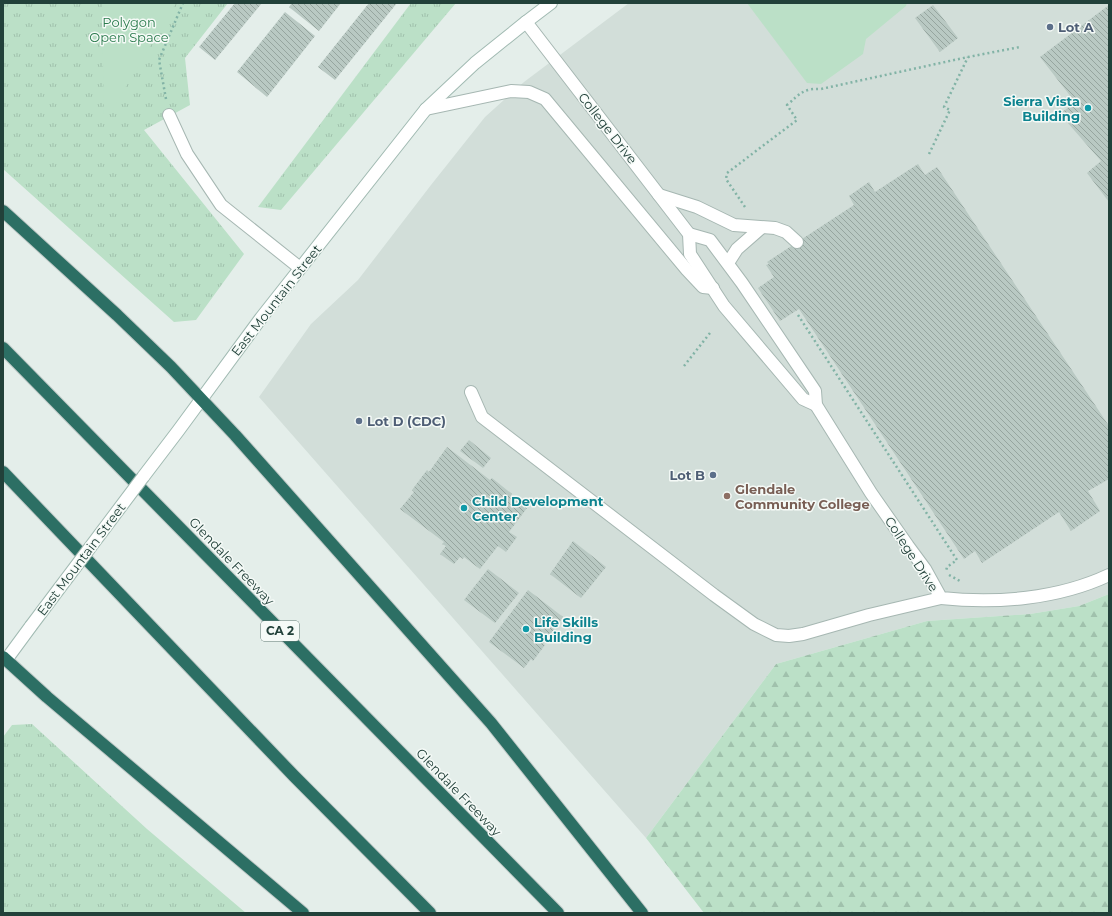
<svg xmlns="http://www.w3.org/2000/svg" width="1112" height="916" font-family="Montserrat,sans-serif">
<defs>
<pattern id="grass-tufts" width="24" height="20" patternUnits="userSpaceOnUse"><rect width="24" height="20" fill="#bbe0c7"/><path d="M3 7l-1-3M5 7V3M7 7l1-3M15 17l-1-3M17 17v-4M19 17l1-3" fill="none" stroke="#a0c1ac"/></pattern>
<pattern id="forest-firs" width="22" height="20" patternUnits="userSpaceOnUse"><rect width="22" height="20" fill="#bbe0c7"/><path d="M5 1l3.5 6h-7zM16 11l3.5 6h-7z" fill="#a0c1ac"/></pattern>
<pattern id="building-back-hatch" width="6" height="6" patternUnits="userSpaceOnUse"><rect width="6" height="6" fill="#b9c9c3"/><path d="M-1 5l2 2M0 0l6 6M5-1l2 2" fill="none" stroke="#96a59f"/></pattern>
</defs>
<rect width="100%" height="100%" fill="#e4eeea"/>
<polygon fill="#d2ded9" points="629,3 1109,3 1109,594 1079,606 1030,614 927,621 776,664 646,838 259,397 311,324 358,280 431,185 485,117 524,82"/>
<g fill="url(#grass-tufts)">
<polygon points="3,3 228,3 185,58 190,105 144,130 244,254 196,320 174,322 3,169"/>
<polygon points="411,3 456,3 281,210 258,207"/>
<polygon points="32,724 147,829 246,913 3,913 3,737 12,725"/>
</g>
<polygon fill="url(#forest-firs)" points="1109,594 1109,913 704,913 646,838 776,664 927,621 1030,614 1079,606"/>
<g fill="#bbe0c7">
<polygon points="102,3 176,3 104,123"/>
<polygon points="747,3 907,3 906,6 866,39 863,54 821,84 807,83"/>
</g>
<g fill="url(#building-back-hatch)">
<polygon points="235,3 262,3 215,60 199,47"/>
<polygon points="292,3 341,3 319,31 289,7"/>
<polygon points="369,3 397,3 335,80 318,67"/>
<polygon points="933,5 958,38 940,52 915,18"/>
<polygon points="1109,5 1109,202 1087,173 1101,161 1060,114 1075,102 1040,57"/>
<polygon points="285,12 315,36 267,97 237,72"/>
<polygon points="918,164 925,175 937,167 1109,426 1109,479 1088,491 1100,511 1071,531 1059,512 982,563 975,551 964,559 799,309 780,321 758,288 774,277 766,265 769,264 767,262 854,205 849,196 869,182 875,192"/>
<polygon points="469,440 491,458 483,468 460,451"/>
<polygon points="447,447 490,480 492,478 512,494 511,496 527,508 509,532 517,537 506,552 498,546 480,569 464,557 463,559 460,557 454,564 440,554 446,546 442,544 444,542 400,509 414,492 412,490 427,470 429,472"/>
<polygon points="573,541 606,567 581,598 550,574"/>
<polygon points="488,569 519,593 495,623 464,600"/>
<polygon points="528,590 563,617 543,644 545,645 533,661 531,659 524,668 489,642"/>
</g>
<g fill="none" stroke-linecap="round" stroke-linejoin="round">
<g stroke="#a6b7b2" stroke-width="14">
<g id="service">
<polyline points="526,22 689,234 690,254 724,306 803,399 816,405"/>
<polyline points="426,109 511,91 529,92 545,99 687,270 703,287 713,288"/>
<polyline points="169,115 187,154 221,205 300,268"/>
<polyline points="659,195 697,207 734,225 775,228 786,232 797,242"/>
<path d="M689 234 710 240 742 283 815 391 816 405 871 493 908 546 925 569 941 598C996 604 1058 599 1109 575"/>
<polyline points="728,263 737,249 761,228"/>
<polyline points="471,392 482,417 714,595 754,624 776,635 789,636 803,634 869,615 941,598"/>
</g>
</g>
<g stroke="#a1bab2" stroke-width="14">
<g id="secondary">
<polyline points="143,477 178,431 261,318 426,109 475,63 526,22 551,3"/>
<polyline points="6,660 31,626"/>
</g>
</g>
<g stroke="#c1cac8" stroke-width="14">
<g id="motorway">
<polyline points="3,211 117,315 171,367 235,435 491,723 642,913"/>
<polyline points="3,348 558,913"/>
<polyline points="3,472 294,776 430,913"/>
<polyline points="3,657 47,697 303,913"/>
</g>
</g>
<g stroke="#82b3a6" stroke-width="2.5" stroke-dasharray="2 3" stroke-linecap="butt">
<polyline points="166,99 159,60 183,3"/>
<polyline points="929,154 950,110 944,107 968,57"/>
<path d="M745 207 726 179 727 173 797 120 787 105C800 94 803 88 821 89L968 57 1020 47"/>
<polyline points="798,315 957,560 947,567 946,571"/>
<polyline points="684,366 710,333"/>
<polyline points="949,575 960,581"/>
</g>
<use href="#service" stroke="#fff" stroke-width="12"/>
<use href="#secondary" stroke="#fff" stroke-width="12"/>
<use href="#motorway" stroke="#2c6f64" stroke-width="12"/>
<g stroke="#a1bab2" stroke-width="14" stroke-linecap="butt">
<polyline id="secondary-bridge" points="31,626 143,477"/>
</g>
<use href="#secondary-bridge" stroke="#fff" stroke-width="12"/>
</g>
<g fill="#5c6f8a" stroke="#f5faf7" stroke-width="1.5">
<circle cx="1050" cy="27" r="4"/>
<circle cx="359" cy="421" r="4"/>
<circle cx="713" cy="475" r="4"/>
</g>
<g fill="#0f9aa8" stroke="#f5faf7" stroke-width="1.5">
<circle cx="1088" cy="108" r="4"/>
<circle cx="464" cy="508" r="4"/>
<circle cx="526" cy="629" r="4"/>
</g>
<circle fill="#8d6e63" stroke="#f5faf7" stroke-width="1.5" cx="727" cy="496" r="4"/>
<g text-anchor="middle" stroke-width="3" stroke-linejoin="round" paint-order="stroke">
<rect fill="#f5faf7" stroke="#617873" stroke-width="1" x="261" y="621" width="38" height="20" rx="3"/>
<g font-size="12" font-weight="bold" fill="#22413a">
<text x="280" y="635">CA 2</text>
</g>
<g font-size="13" fill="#297a4c" stroke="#f5faf7">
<text x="129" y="27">Polygon<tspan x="129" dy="15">Open Space</tspan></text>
</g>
<g font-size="13" font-weight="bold" fill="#4e5e75" stroke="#f5faf7" text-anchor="start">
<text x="1058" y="32">Lot A</text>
<text x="367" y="426">Lot D (CDC)</text>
<text x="705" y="480" text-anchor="end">Lot B</text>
</g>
<g font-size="13" font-weight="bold" fill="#0d838f" stroke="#f5faf7" text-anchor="start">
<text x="1080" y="106" text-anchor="end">Sierra Vista<tspan x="1080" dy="15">Building</tspan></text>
<text x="472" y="506">Child Development<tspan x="472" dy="15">Center</tspan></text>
<text x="534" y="627">Life Skills<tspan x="534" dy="15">Building</tspan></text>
</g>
<g font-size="13" fill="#22413a" stroke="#f5faf7">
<text transform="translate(608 128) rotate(52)" y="5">College Drive</text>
<text transform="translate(276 300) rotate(-52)" y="5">East Mountain Street</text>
<text transform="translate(912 554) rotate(57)" y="5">College Drive</text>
<text transform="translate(81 559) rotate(-53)" y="5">East Mountain Street</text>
<text transform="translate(232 561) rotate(46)" y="5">Glendale Freeway</text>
<text transform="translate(459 792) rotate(46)" y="5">Glendale Freeway</text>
</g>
<g font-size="13" font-weight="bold" fill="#785e54" stroke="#f5faf7" text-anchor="start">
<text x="735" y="494">Glendale<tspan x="735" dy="15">Community College</tspan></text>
</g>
</g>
<rect width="1112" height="916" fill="none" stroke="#22413a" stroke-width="8"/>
</svg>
